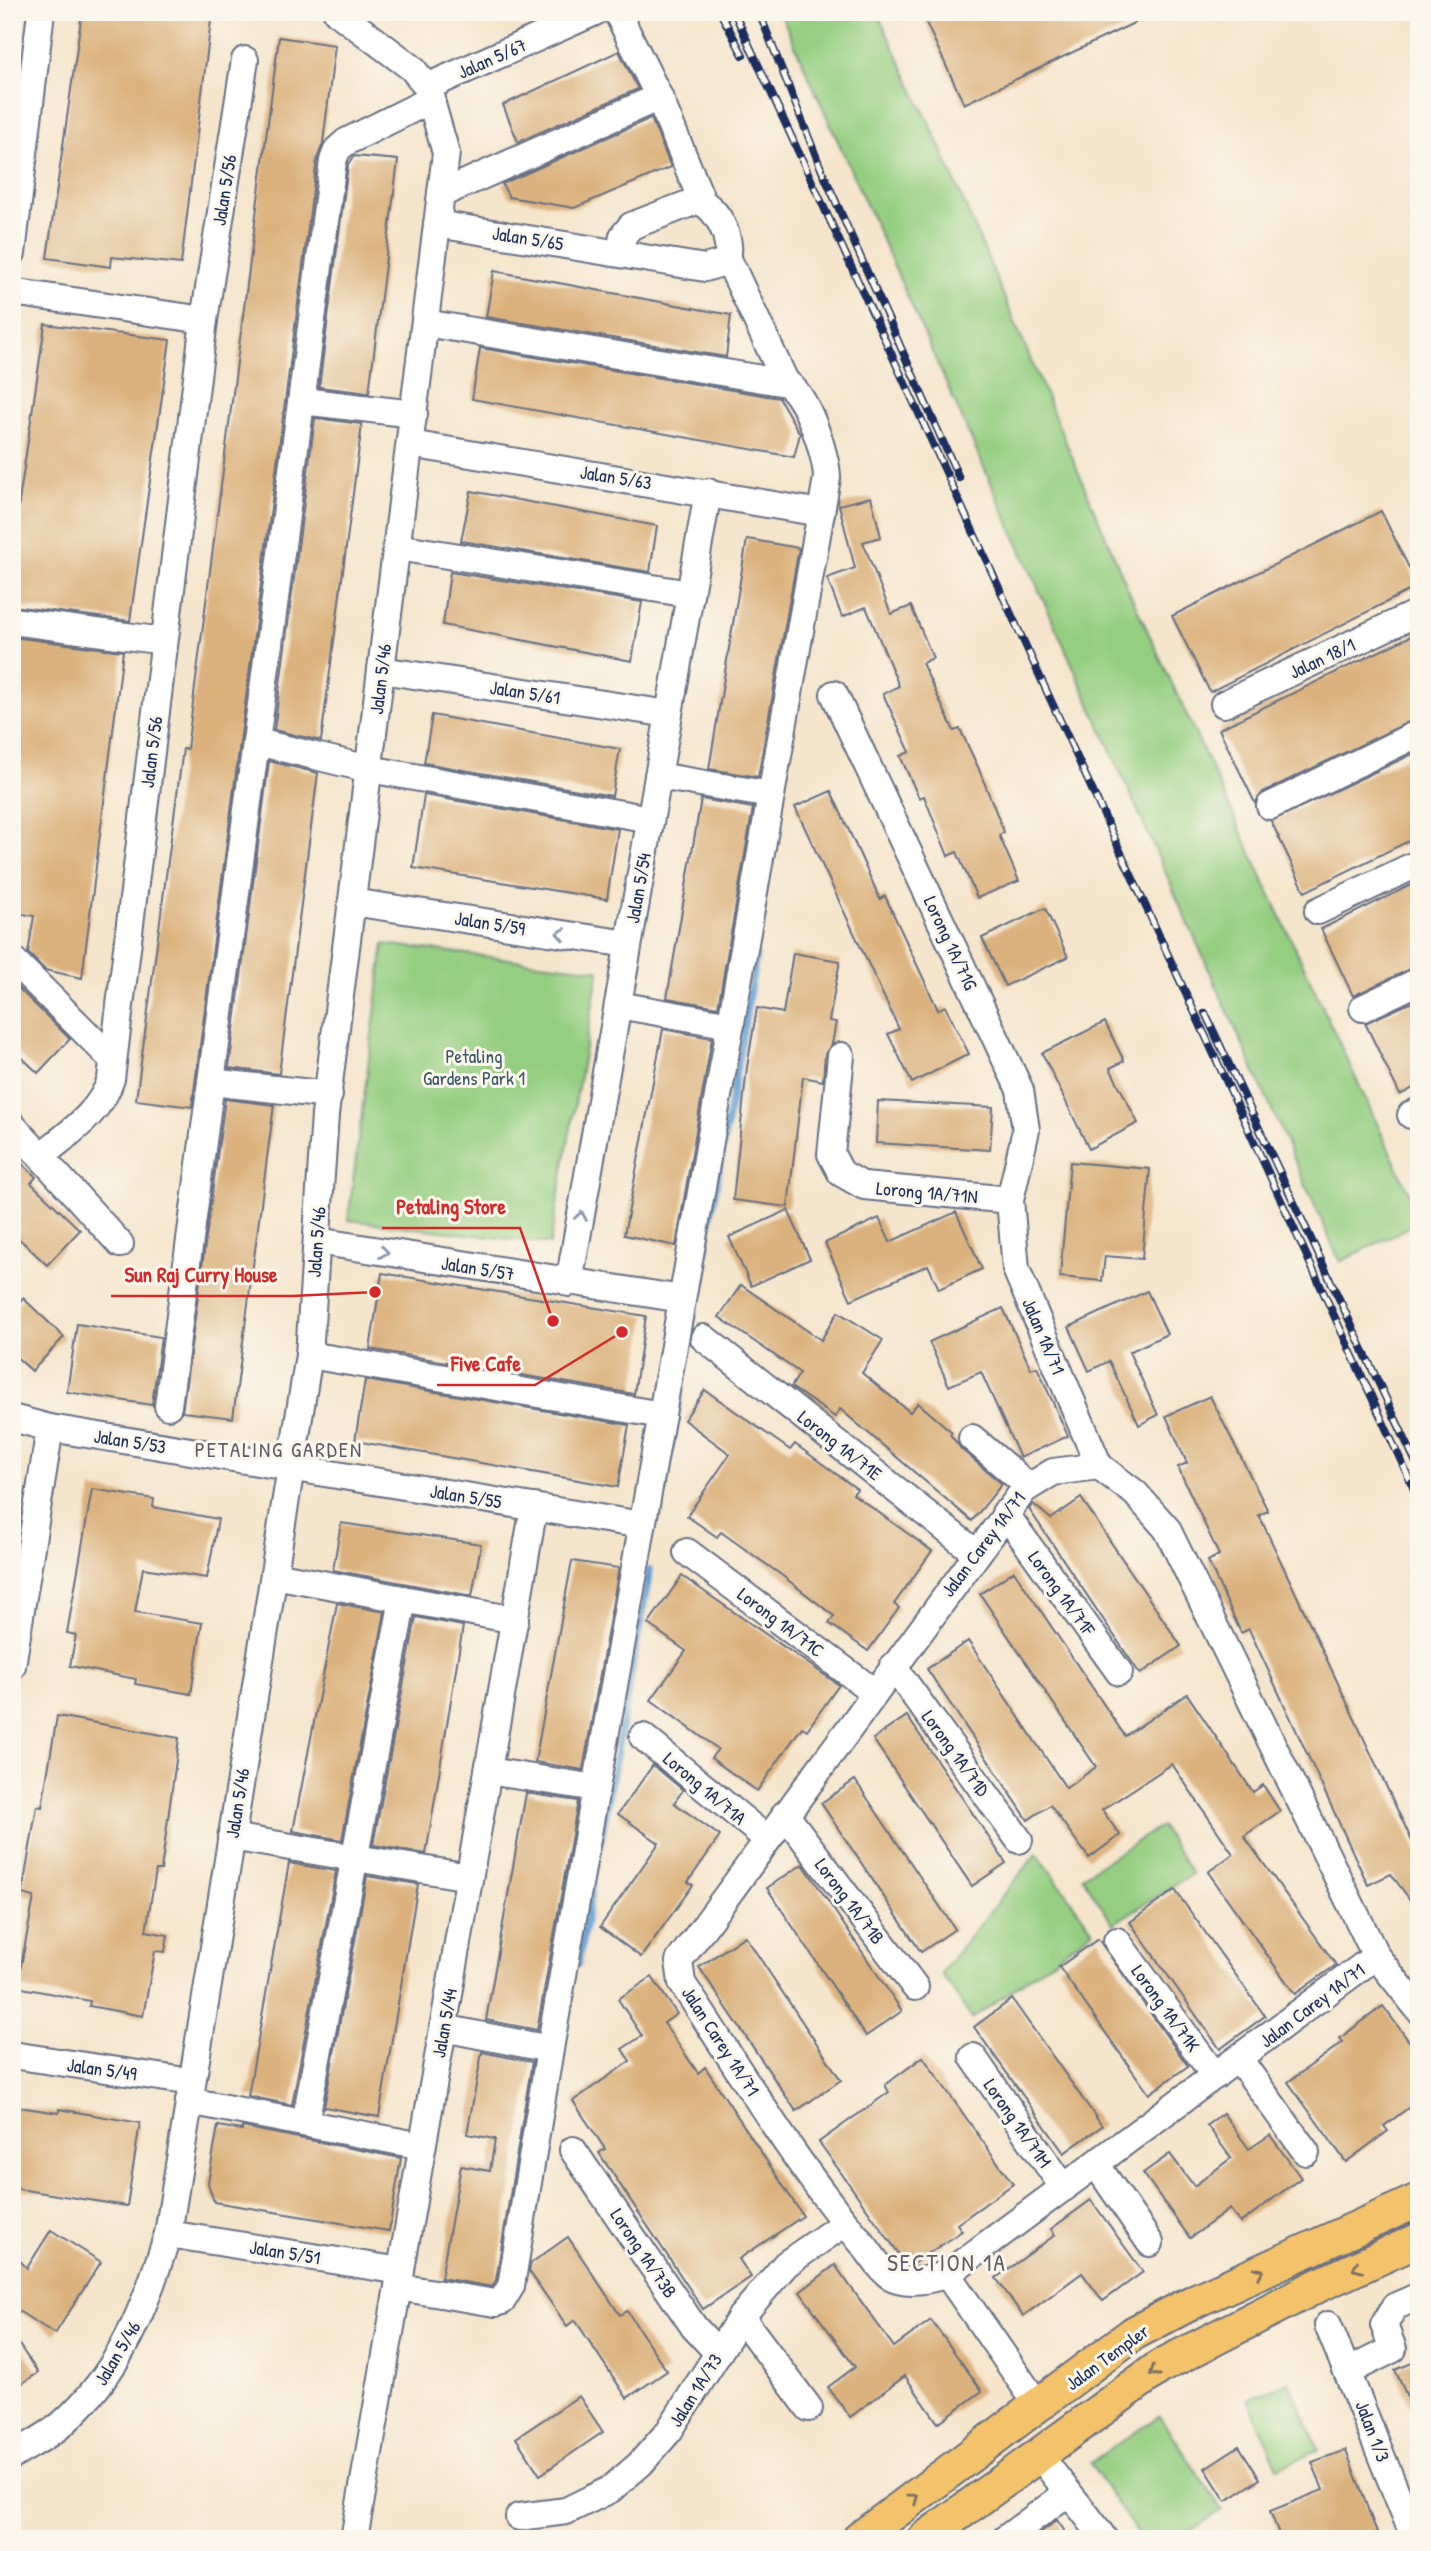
<svg xmlns="http://www.w3.org/2000/svg" width="1431" height="2551" font-family="'Patrick Hand',sans-serif">
<rect width="100%" height="100%" fill="#fbf7ec"/>
<filter id="ink" filterUnits="userSpaceOnUse"><feTurbulence type="fractalNoise" baseFrequency=".0143" numOctaves="2"/><feDisplacementMap in="SourceGraphic" scale="14" xChannelSelector="R" yChannelSelector="G"/><feConvolveMatrix kernelMatrix="1 2 1 2 8 2 1 2 1" color-interpolation-filters="sRGB"/></filter>
<filter id="wash" filterUnits="userSpaceOnUse"><feTurbulence type="fractalNoise" baseFrequency=".00686" numOctaves="4" result="noise"/><feDisplacementMap in="SourceGraphic" scale="28" xChannelSelector="R" yChannelSelector="G"/><feGaussianBlur stdDeviation="1.57" result="paint"/><feColorMatrix in="noise" values="0 0 0 0 0 0 0 0 0 0 0 0 0 0 0 0 0 1.4 0 .05"/><feComposite in="paint" operator="in"/></filter>
<g filter="url(#wash)">
<rect width="100%" height="100%" fill="#f5e5cc"/>
<g fill="#95ce81" stroke="#587e70" stroke-width="2">
<polygon points="780,12 877,12 940,146 1128,589 1419,1214 1419,1222 1340,1262"/>
<polygon points="384,944 599,970 550,1244 348,1220"/>
<polygon points="1161,1826 1192,1874 1113,1924 1082,1876"/>
<polygon points="1037,1853 1093,1931 972,2019 941,1973"/>
<polygon points="1289,2382 1319,2450 1278,2468 1248,2399"/>
<polygon points="1159,2416 1222,2510 1180,2539 1141,2539 1090,2463"/>
</g>
<g fill="none" stroke-linecap="round" stroke-linejoin="round">
<g stroke="#619fd3" stroke-width="7">
<polyline points="663,1493 756,956"/>
<polyline points="578,1964 650,1570"/>
</g>
</g>
<g id="blocks">
<g fill="#dbb27e">
<polygon points="82,12 212,12 181,264 112,257 111,267 47,258"/>
<polygon points="921,12 1157,12 964,104"/>
<polygon points="279,37 335,45 323,143 317,159 192,1107 136,1100 183,749 187,749"/>
<polygon points="619,51 638,89 518,142 503,105"/>
<polygon points="651,118 671,167 574,208 509,197 502,184"/>
<polygon points="354,156 398,160 369,393 319,387 348,165"/>
<polygon points="494,271 731,315 726,357 486,317"/>
<polygon points="45,324 170,340 130,621 12,606 12,550"/>
<polygon points="480,348 779,398 800,434 794,457 472,399"/>
<polygon points="315,418 362,424 321,741 274,730"/>
<polygon points="471,491 657,526 650,572 461,541"/>
<polygon points="871,497 881,537 863,542 891,614 911,606 933,658 922,663 954,731 960,729 978,767 1004,832 999,835 1019,881 977,898 957,852 948,856 924,796 919,798 900,756 910,752 883,694 899,686 866,607 842,617 827,578 855,568 839,505"/>
<polygon points="1381,511 1418,586 1210,692 1172,616"/>
<polygon points="747,539 799,548 758,777 709,769"/>
<polygon points="450,572 642,602 632,661 443,625"/>
<polygon points="1419,632 1419,717 1263,792 1255,803 1219,729"/>
<polygon points="12,637 123,651 82,978 45,970 28,953 34,916 12,912"/>
<polygon points="432,715 620,749 612,796 424,763"/>
<polygon points="1419,751 1419,836 1305,892 1271,821"/>
<polygon points="269,761 318,773 279,1074 229,1068"/>
<polygon points="831,791 880,899 885,896 938,1010 945,1006 969,1054 912,1083 888,1034 899,1029 795,807"/>
<polygon points="424,795 618,829 607,899 413,868"/>
<polygon points="701,799 753,808 718,1007 667,998"/>
<polygon points="1419,881 1419,965 1353,996 1321,929"/>
<polygon points="1045,908 1068,957 1005,986 982,938"/>
<polygon points="793,953 840,961 829,1021 836,1022 832,1044 825,1054 823,1081 803,1077 788,1207 733,1200 747,1067 757,1008 783,1013"/>
<polygon points="12,982 70,1039 38,1073 12,1048"/>
<polygon points="1419,999 1419,1085 1400,1095 1365,1023"/>
<polygon points="1105,1022 1124,1061 1110,1068 1138,1123 1089,1149 1042,1053"/>
<polygon points="663,1029 712,1038 676,1246 624,1235"/>
<polygon points="225,1099 274,1105 233,1418 182,1412"/>
<polygon points="878,1101 993,1107 990,1150 876,1143"/>
<polygon points="12,1154 36,1177 31,1183 80,1230 47,1265 12,1232"/>
<polygon points="1070,1162 1150,1169 1142,1259 1105,1256 1102,1281 1060,1277"/>
<polygon points="788,1210 810,1259 751,1286 729,1237"/>
<polygon points="956,1212 982,1269 939,1289 928,1265 851,1300 825,1243 879,1218 890,1242"/>
<polygon points="382,1273 646,1316 634,1394 370,1349"/>
<polygon points="741,1285 821,1340 838,1312 883,1340 862,1373 910,1412 918,1403 952,1432 950,1434 962,1450 1002,1484 972,1521 840,1409 835,1417 791,1387 800,1373 719,1317"/>
<polygon points="1147,1291 1167,1334 1129,1352 1158,1415 1139,1425 1109,1361 1089,1371 1069,1327"/>
<polygon points="23,1298 64,1337 32,1371 12,1353 12,1309"/>
<polygon points="1003,1308 1031,1369 1037,1367 1068,1436 1020,1458 981,1372 949,1386 929,1342"/>
<polygon points="77,1324 161,1337 152,1405 67,1392"/>
<polygon points="365,1380 629,1425 618,1487 355,1441"/>
<polygon points="705,1390 790,1450 795,1444 857,1489 853,1494 932,1551 894,1604 899,1608 868,1651 829,1623 834,1616 784,1577 721,1532 717,1537 687,1516 730,1454 684,1420"/>
<polygon points="1210,1396 1268,1511 1259,1515 1419,1856 1419,1912 1391,1874 1368,1885 1249,1629 1241,1633 1208,1561 1219,1555 1178,1467 1187,1463 1166,1416"/>
<polygon points="92,1489 154,1499 153,1507 218,1519 207,1578 143,1568 135,1612 202,1623 191,1694 135,1684 136,1679 70,1666 76,1635 67,1633"/>
<polygon points="1081,1498 1181,1646 1140,1674 1029,1509 1033,1504 1051,1519"/>
<polygon points="341,1523 481,1544 472,1596 333,1570"/>
<polygon points="572,1561 619,1568 583,1770 535,1762"/>
<polygon points="1014,1571 1125,1736 1187,1694 1253,1792 1263,1785 1280,1811 1244,1836 1336,1965 1295,1994 1208,1872 1233,1854 1172,1764 1102,1810 1120,1835 1089,1858 1050,1805 1028,1820 927,1669 968,1641 1066,1788 1096,1767 980,1594"/>
<polygon points="682,1576 839,1685 807,1730 802,1727 757,1791 711,1758 718,1749 651,1700 686,1651 648,1624"/>
<polygon points="337,1603 385,1612 342,1840 293,1831"/>
<polygon points="416,1617 463,1626 426,1854 373,1845"/>
<polygon points="57,1716 179,1738 161,1870 156,1870 146,1931 168,1935 165,1952 155,1951 143,2016 89,2006 90,2001 17,1987 34,1897 22,1894 37,1806 42,1807"/>
<polygon points="907,1716 1006,1863 972,1886 873,1739"/>
<polygon points="653,1765 683,1790 674,1803 720,1836 688,1882 693,1885 641,1957 600,1927 659,1843 618,1814"/>
<polygon points="855,1780 955,1929 921,1952 821,1803"/>
<polygon points="526,1793 578,1801 537,2030 486,2020"/>
<polygon points="289,1863 336,1871 292,2105 248,2096"/>
<polygon points="803,1864 902,2011 866,2036 767,1888"/>
<polygon points="367,1876 418,1884 379,2117 324,2107"/>
<polygon points="1175,1890 1265,2016 1220,2049 1130,1922"/>
<polygon points="745,1936 841,2080 796,2111 699,1967"/>
<polygon points="1098,1939 1188,2066 1149,2094 1059,1967"/>
<polygon points="652,1977 677,2014 664,2023 698,2073 705,2067 803,2216 739,2259 751,2277 703,2309 599,2153 605,2149 573,2101 630,2061 622,2049 642,2036 618,1999"/>
<polygon points="1012,1999 1102,2126 1064,2153 974,2027"/>
<polygon points="1383,2006 1419,2055 1419,2100 1384,2126 1388,2131 1346,2162 1288,2082 1343,2042 1340,2038"/>
<polygon points="482,2052 532,2062 496,2280 492,2287 441,2278 461,2166 490,2171 495,2139 467,2134"/>
<polygon points="923,2057 1013,2184 957,2224 962,2231 911,2265 907,2265 819,2142 889,2092 885,2085"/>
<polygon points="12,2106 59,2113 59,2109 140,2123 127,2206 12,2188"/>
<polygon points="1223,2113 1249,2149 1270,2135 1301,2178 1240,2223 1230,2209 1190,2238 1143,2173 1170,2154 1194,2186 1231,2158 1207,2125"/>
<polygon points="218,2126 242,2130 242,2127 401,2158 389,2231 214,2202 208,2183"/>
<polygon points="1091,2200 1143,2272 1103,2301 1082,2273 1023,2316 996,2278 1055,2235 1051,2229"/>
<polygon points="51,2230 101,2262 55,2334 12,2307 12,2253 27,2268"/>
<polygon points="568,2237 620,2315 627,2311 667,2371 627,2398 575,2320 567,2326 529,2271 531,2263"/>
<polygon points="835,2265 894,2347 931,2320 982,2391 938,2423 905,2376 850,2417 828,2387 855,2367 800,2292"/>
<polygon points="12,2334 38,2373 12,2390"/>
<polygon points="1419,2360 1419,2423 1395,2370"/>
<polygon points="579,2396 603,2432 540,2475 516,2438"/>
<polygon points="1239,2446 1260,2479 1226,2501 1205,2468"/>
<polygon points="1346,2450 1377,2533 1362,2539 1281,2539 1270,2511 1323,2490 1312,2462"/>
<polygon points="1057,2520 1070,2539 1032,2539"/>
</g>
</g>
</g>
<g filter="url(#ink)">
<use href="#blocks" fill-opacity="0" stroke="#676f84" stroke-width="2"/>
<g fill="none" stroke-linecap="round" stroke-linejoin="round">
<g stroke="#676f84" stroke-width="30">
<g id="minor">
<polyline points="617,12 659,97 702,201"/>
<polyline points="427,87 595,12"/>
<polyline points="441,194 659,97"/>
<path d="M437 224 705 268 725 262C736 245 717 203 696 201L631 226 623 236 620 253"/>
<polyline points="12,253 41,12"/>
<polyline points="728,259 786,383"/>
<polyline points="12,292 204,320"/>
<polyline points="302,401 414,414"/>
<polyline points="410,444 821,513"/>
<polyline points="397,547 690,594"/>
<polyline points="12,621 164,641"/>
<polyline points="381,670 669,714"/>
<polyline points="834,694 1020,1090 1026,1130 1010,1200 1016,1269 1099,1466"/>
<polyline points="1224,704 1419,612"/>
<polyline points="257,742 369,769 650,819"/>
<polyline points="658,776 771,795"/>
<polyline points="1270,806 1419,733"/>
<polyline points="352,902 628,944"/>
<polyline points="1318,911 1419,863"/>
<polyline points="12,959 113,1060"/>
<polyline points="618,1005 731,1025"/>
<polyline points="1363,1008 1419,981"/>
<polyline points="841,1056 831,1154 841,1173 864,1186 1010,1200"/>
<polyline points="211,1082 329,1095"/>
<polyline points="1411,1115 1419,1111"/>
<polyline points="12,1125 120,1244"/>
<path d="M41 1156C67 1134 100 1114 111 1079L204 320 245 60"/>
<polyline points="317,1241 682,1299"/>
<polyline points="569,1283 708,492"/>
<polyline points="704,1338 976,1553"/>
<polyline points="309,1355 662,1415"/>
<polyline points="168,1406 333,161 337,150 346,142 432,99"/>
<polyline points="12,1418 50,1428 642,1525"/>
<polyline points="972,1438 1028,1486"/>
<path d="M1099 1466 1135 1493 1167 1529 1376 1956 947 2274C931 2280 906 2285 890 2276 879 2269 870 2252 862 2243 794 2163 740 2070 682 1983L679 1961 1024 1490 1053 1472Z"/>
<polyline points="1005,1513 1119,1672"/>
<polyline points="687,1552 874,1692"/>
<polyline points="274,1575 515,1620"/>
<polyline points="12,1666 50,1428"/>
<polyline points="893,1666 1019,1840"/>
<polyline points="643,1737 767,1839"/>
<polyline points="488,1771 596,1788"/>
<polyline points="785,1814 915,1987"/>
<polyline points="231,1837 469,1877"/>
<polyline points="1117,1941 1215,2076"/>
<polyline points="1376,1956 1419,2010"/>
<polyline points="443,2028 550,2049"/>
<polyline points="12,2055 192,2082"/>
<polyline points="973,2057 1064,2188"/>
<polyline points="1239,2059 1306,2152"/>
<polyline points="189,2101 422,2146"/>
<polyline points="305,2123 403,1599"/>
<polyline points="573,2150 694,2327 718,2353"/>
<polyline points="1096,2164 1150,2243"/>
<polyline points="168,2234 401,2271"/>
<polyline points="947,2274 1039,2407"/>
<path d="M398 2287 495 2303 502 2301 511 2286 550 2049 827 478C827 456 806 393 786 383L425 323"/>
<polyline points="741,2317 809,2408"/>
<polyline points="1328,2325 1415,2539"/>
<polyline points="1349,2371 1393,2349 1384,2325 1394,2307 1419,2296"/>
<path d="M1040 2455C1060 2485 1083 2508 1104 2539"/>
<path d="M12 2456C28 2446 48 2436 62 2424 122 2371 144 2308 168 2234L309 1355 325 1115 446 153 427 87 412 68 337 12"/>
<polyline points="519,2517 566,2511 611,2489 640,2464 669,2431 741,2317 786,2264 845,2223"/>
<polyline points="354,2539 534,1507"/>
<polyline points="1005,2539 1066,2494"/>
</g>
</g>
<g stroke="#676f84" stroke-width="37">
<g id="major">
<polyline points="859,2539 1134,2333 1197,2300 1419,2200"/>
<polyline points="924,2539 1161,2366 1317,2286 1419,2240"/>
</g>
</g>
<use href="#minor" stroke="#fff" stroke-width="26"/>
<use href="#major" stroke="#f3c26a" stroke-width="33"/>
<g stroke="#1b2f5e" stroke-width="8">
<g id="rail">
<polyline points="720,12 743,55"/>
<polyline points="734,12 1419,1500"/>
<polyline points="759,12 820,166 959,478"/>
<polyline points="1205,1013 1419,1469"/>
</g>
</g>
<use href="#rail" stroke="#fbf7ec" stroke-width="5" stroke-dasharray="16" stroke-linecap="butt"/>
</g>
<defs><path id="oneway-chevron" d="M-2-3.5L2.5 0L-2 3.5" fill="none" stroke-width="1.6" stroke-linecap="round" stroke-linejoin="round" transform="scale(1.75)"/></defs>
<g stroke="#8d97ae">
<use href="#oneway-chevron" transform="translate(561 934) rotate(-171)"/>
<use href="#oneway-chevron" transform="translate(581 1216) rotate(-80)"/>
<use href="#oneway-chevron" transform="translate(384 1252) rotate(9)"/>
</g>
<g stroke="#7c7163">
<use href="#oneway-chevron" transform="translate(1357 2268) rotate(155)"/>
<use href="#oneway-chevron" transform="translate(1259 2272) rotate(-25)"/>
<use href="#oneway-chevron" transform="translate(1154 2372) rotate(145)"/>
<use href="#oneway-chevron" transform="translate(914 2498) rotate(-36)"/>
</g>
</g>
<g text-anchor="middle" stroke-width="6" stroke-linejoin="round" paint-order="stroke">
<g font-size="19" fill="#1b2f5e" stroke="#fbf7ec">
<text transform="translate(492 58) rotate(-24)" y="7">Jalan 5/67</text>
<text transform="translate(224 190) rotate(-81)" y="7">Jalan 5/56</text>
<text transform="translate(528 238) rotate(9)" y="7">Jalan 5/65</text>
<text transform="translate(616 477) rotate(9)" y="7">Jalan 5/63</text>
<text transform="translate(1322 658) rotate(-25)" y="7">Jalan 18/1</text>
<text transform="translate(380 679) rotate(-83)" y="7">Jalan 5/46</text>
<text transform="translate(525 692) rotate(9)" y="7">Jalan 5/61</text>
<text transform="translate(151 752) rotate(-83)" y="7">Jalan 5/56</text>
<text transform="translate(638 888) rotate(-80)" y="7">Jalan 5/54</text>
<text transform="translate(490 923) rotate(9)" y="7">Jalan 5/59</text>
<text transform="translate(951 943) rotate(65)" y="7">Lorong 1A/71G</text>
<text transform="translate(927 1192) rotate(5)" y="7">Lorong 1A/71N</text>
<text transform="translate(316 1242) rotate(-86)" y="7">Jalan 5/46</text>
<text transform="translate(478 1268) rotate(9)" y="7">Jalan 5/57</text>
<text transform="translate(1044 1336) rotate(67)" y="7">Jalan 1A/71</text>
<text transform="translate(130 1441) rotate(9)" y="7">Jalan 5/53</text>
<text transform="translate(840 1445) rotate(38)" y="7">Lorong 1A/71E</text>
<text transform="translate(466 1496) rotate(9)" y="7">Jalan 5/55</text>
<text transform="translate(983 1544) rotate(-53)" y="7">Jalan Carey 1A/71</text>
<text transform="translate(1062 1593) rotate(54)" y="7">Lorong 1A/71F</text>
<text transform="translate(781 1622) rotate(37)" y="7">Lorong 1A/71C</text>
<text transform="translate(956 1753) rotate(54)" y="7">Lorong 1A/71D</text>
<text transform="translate(705 1788) rotate(40)" y="7">Lorong 1A/71A</text>
<text transform="translate(237 1803) rotate(-81)" y="7">Jalan 5/46</text>
<text transform="translate(850 1901) rotate(53)" y="7">Lorong 1A/71B</text>
<text transform="translate(1312 2005) rotate(-37)" y="7">Jalan Carey 1A/71</text>
<text transform="translate(1166 2008) rotate(54)" y="7">Lorong 1A/71K</text>
<text transform="translate(444 2023) rotate(-80)" y="7">Jalan 5/44</text>
<text transform="translate(721 2041) rotate(57)" y="7">Jalan Carey 1A/71</text>
<text transform="translate(102 2069) rotate(8)" y="7">Jalan 5/49</text>
<text transform="translate(1018 2123) rotate(55)" y="7">Lorong 1A/71M</text>
<text transform="translate(285 2252) rotate(9)" y="7">Jalan 5/51</text>
<text transform="translate(644 2253) rotate(56)" y="7">Lorong 1A/73B</text>
<text transform="translate(117 2353) rotate(-59)" y="7">Jalan 5/46</text>
<text transform="translate(1107 2357) rotate(-36)" y="7">Jalan Templer</text>
<text transform="translate(695 2390) rotate(-58)" y="7">Jalan 1A/73</text>
<text transform="translate(1373 2431) rotate(69)" y="7">Jalan 1/3</text>
</g>
<g font-size="19" fill="#3a5767" stroke="#fbf7ec">
<text x="474" y="1063">Petaling<tspan x="474" dy="22">Gardens Park 1</tspan></text>
</g>
<g font-size="21" letter-spacing="2" fill="#5e5d69" stroke="#fbf7ec">
<text x="279" y="1457">PETALING GARDEN</text>
</g>
<g font-size="23" letter-spacing="2" fill="#5e5d69" stroke="#fbf7ec">
<text x="947" y="2271">SECTION 1A</text>
</g>
</g>
<path fill="none" stroke="#d62828" stroke-width="2.5" d="M553 1321L520 1228H382M375 1292L292 1296H111M622 1332L535 1385H437"/>
<g fill="#d62828" stroke="#fbf7ec" stroke-width="2.5">
<circle cx="553" cy="1321" r="7"/>
<circle cx="375" cy="1292" r="7"/>
<circle cx="622" cy="1332" r="7"/>
</g>
<g font-size="21" text-anchor="middle" font-weight="bold" fill="#d62828" stroke="#fbf7ec" stroke-width="6" stroke-linejoin="round" paint-order="stroke">
<text x="451" y="1214">Petaling Store</text>
<text x="201" y="1282">Sun Raj Curry House</text>
<text x="486" y="1371">Five Cafe</text>
</g>
<rect width="1431" height="2551" fill="none" stroke="#fbf7ec" stroke-width="42"/>
</svg>
